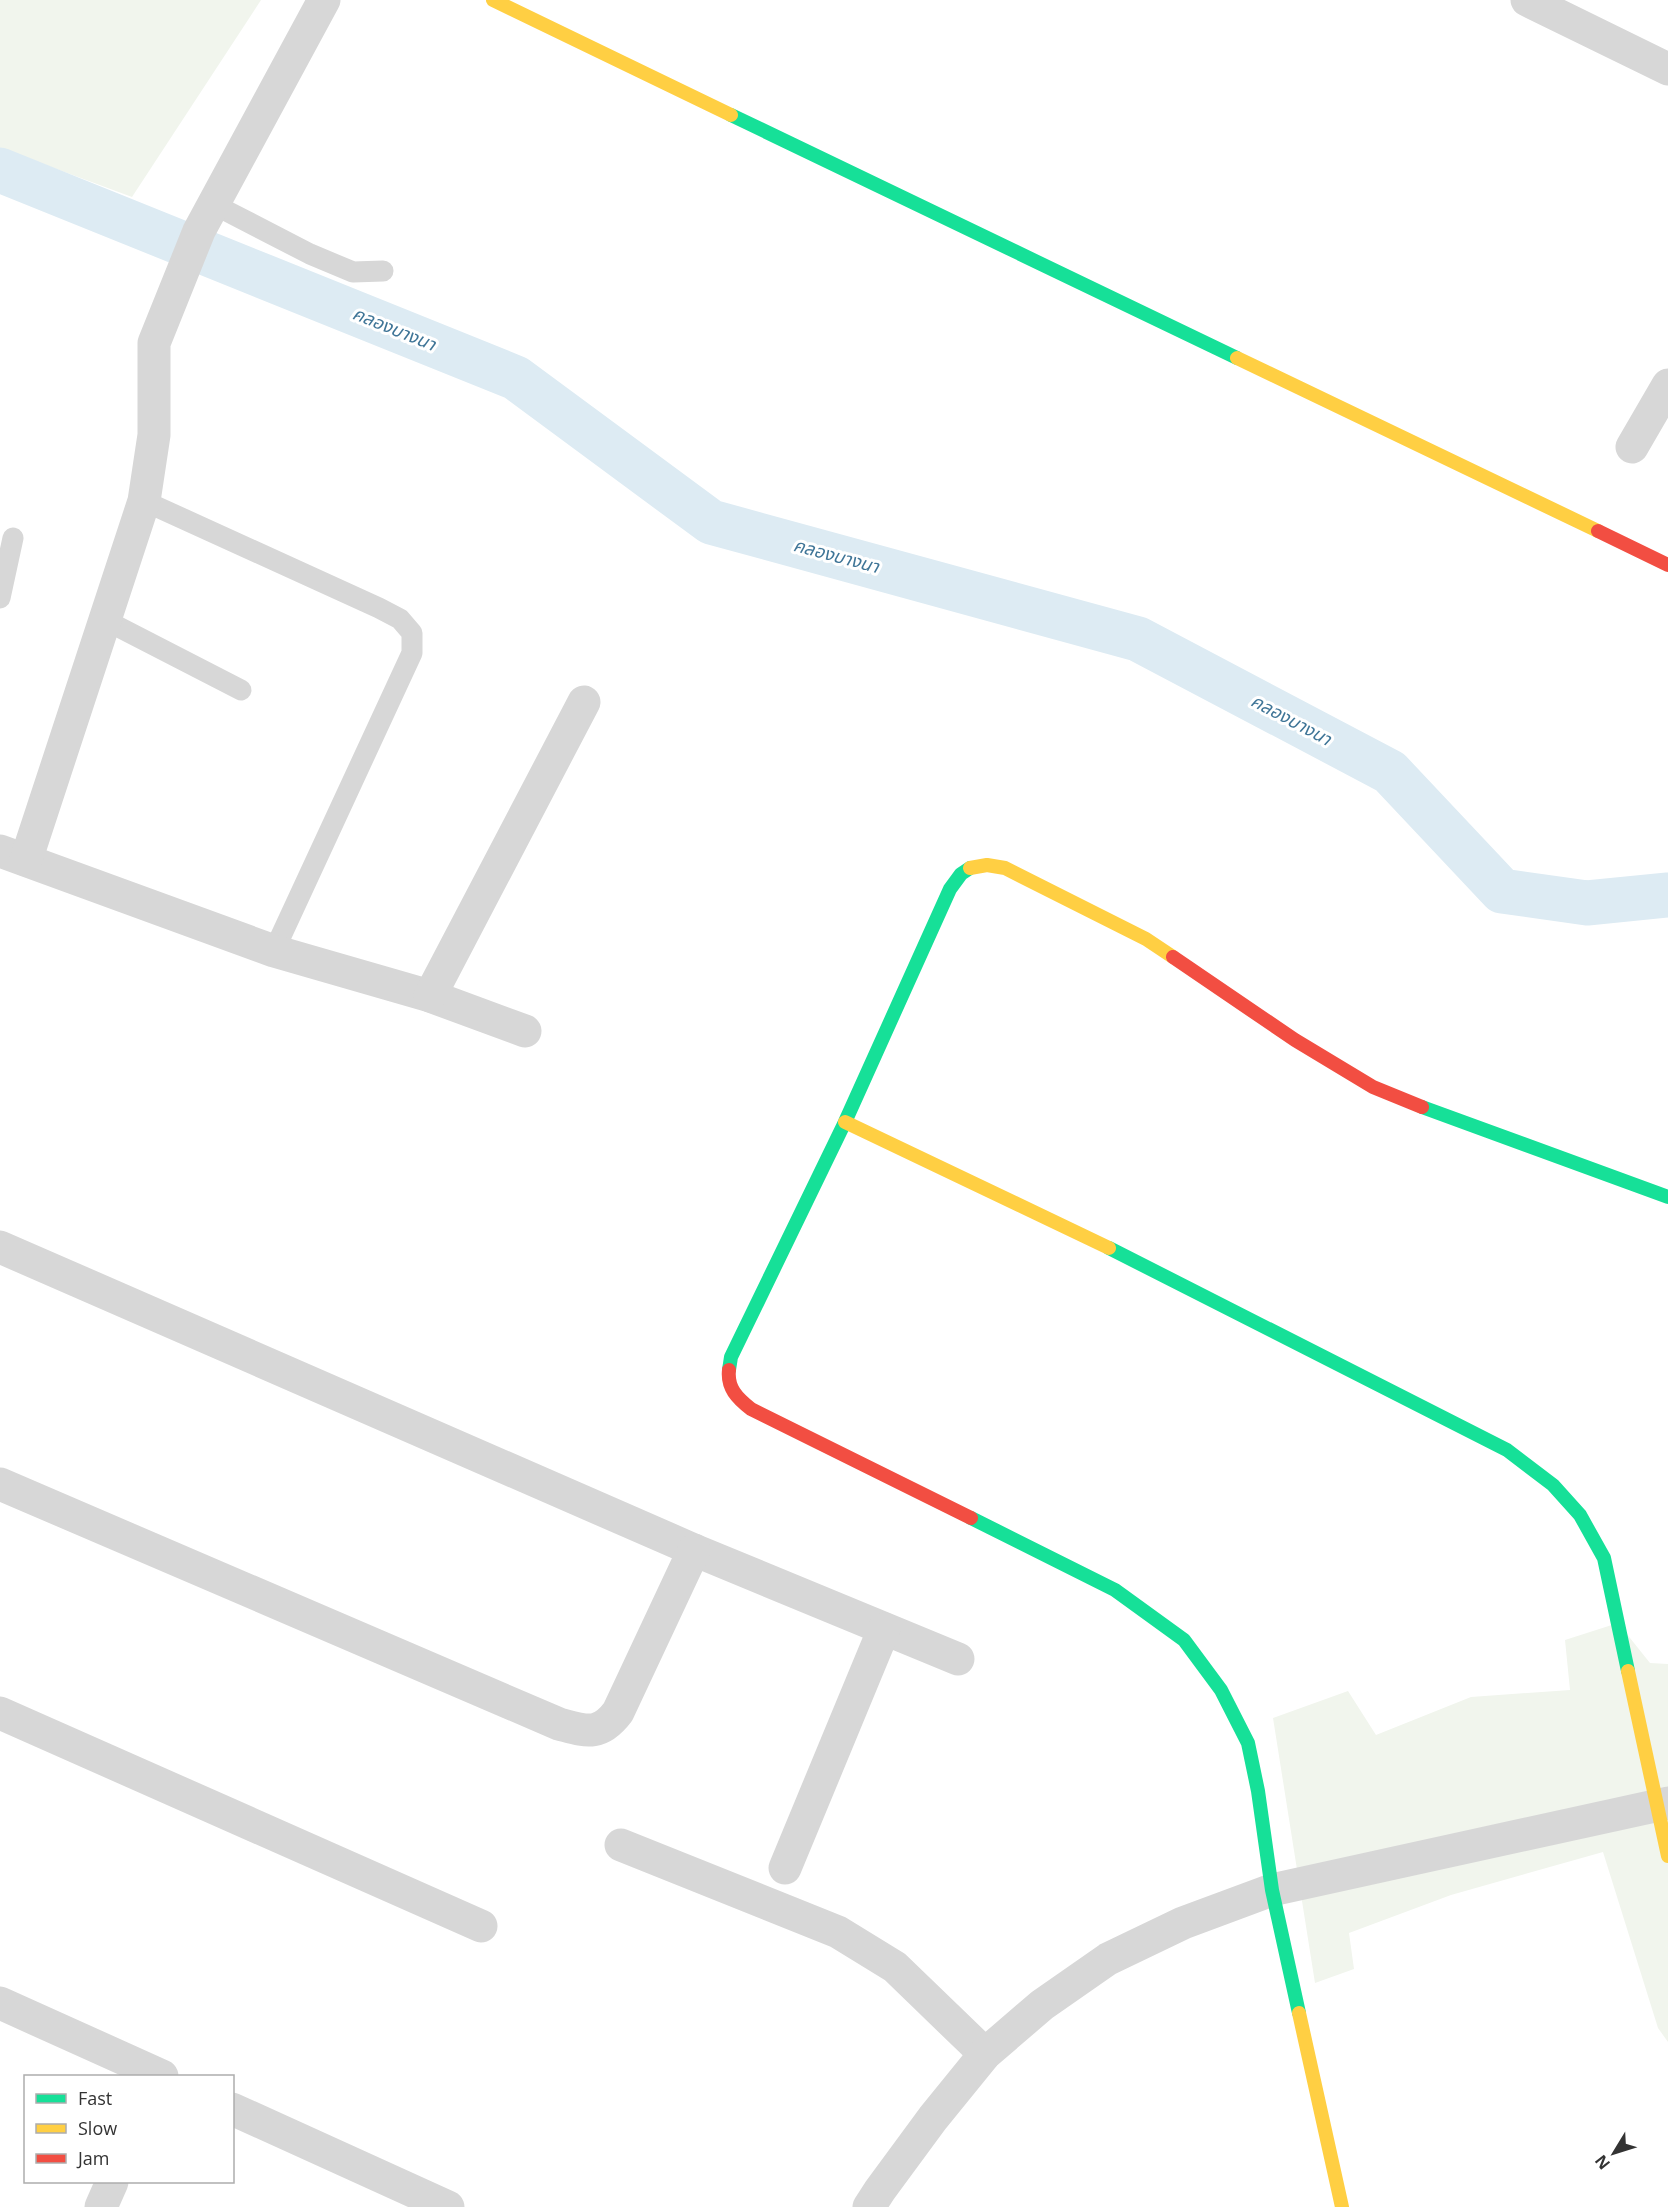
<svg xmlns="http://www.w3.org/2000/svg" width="1668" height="2207" font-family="'Open Sans','Noto Sans Thai',sans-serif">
<rect width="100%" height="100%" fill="#fff"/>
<g fill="#f1f5ed">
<polygon points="0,0 261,0 132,197 0,148"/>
<polygon points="1618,1623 1650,1663 1668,1664 1668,2042 1658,2028 1603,1852 1451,1895 1349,1933 1354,1969 1315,1983 1273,1718 1348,1691 1376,1735 1471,1697 1570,1690 1565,1640"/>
</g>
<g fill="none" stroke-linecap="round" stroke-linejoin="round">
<polyline stroke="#ddebf3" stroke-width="45" points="0,170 516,378 711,522 1138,639 1390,772 1502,891 1587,903 1668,895"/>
<g stroke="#d7d7d7" stroke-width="21">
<polyline points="213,204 310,254 353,272 383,271"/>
<polyline points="144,501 379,608 400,619 412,633 412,653 274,951"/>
<polyline points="0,598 13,538"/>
<polyline points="105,620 241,690"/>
</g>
<g stroke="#d7d7d7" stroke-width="33">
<polyline points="1527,0 1668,69"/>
<polyline points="1632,447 1668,385"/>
<polyline points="0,851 274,951 430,996 525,1031"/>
<polyline points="26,860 144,501 154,435 154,343 199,231 324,0"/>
<polyline points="430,996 584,702"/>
<polyline points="0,1247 694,1550 958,1659"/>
<path d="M0 1484 559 1724C586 1731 599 1737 618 1712L694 1550"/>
<polyline points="0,1713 481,1926"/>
<polyline points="621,1845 838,1932 895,1967 985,2054"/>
<polyline points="785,1868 884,1629"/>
<polyline points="0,2003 162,2076"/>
<polyline points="232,2109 448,2207"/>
<polyline points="101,2207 112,2182"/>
<polyline points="869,2207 880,2190 933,2118 985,2054 1042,2005 1108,1959 1183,1923 1272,1890 1668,1803"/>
</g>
<g stroke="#16e098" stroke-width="14">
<polyline points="731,115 1237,358"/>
<polyline points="1422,1107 1668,1197"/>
<polyline points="1109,1248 1507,1450 1553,1485 1580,1515 1604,1558 1628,1671"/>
<polyline points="729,1370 731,1357 845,1122 950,889 961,874 970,868"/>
<polyline points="971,1518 1115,1590 1184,1640 1221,1690 1248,1743 1258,1791 1272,1890 1299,2013"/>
</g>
<g stroke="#ffcf43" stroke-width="14">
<polyline points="493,0 731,115"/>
<polyline points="1237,358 1598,531"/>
<polyline points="970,868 987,865 1005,868 1146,939 1173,957"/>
<polyline points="845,1122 1109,1248"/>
<polyline points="1628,1671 1668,1856"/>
<polyline points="1299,2013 1342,2207"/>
</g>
<g stroke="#f24e42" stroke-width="14">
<polyline points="1598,531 1668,565"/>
<polyline points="1173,957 1295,1040 1373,1087 1422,1107"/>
<path d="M729 1370C727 1388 737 1398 751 1409L971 1518"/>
</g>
</g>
<g text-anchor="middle" stroke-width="6" stroke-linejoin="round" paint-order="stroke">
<g font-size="18" font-style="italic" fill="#3f7597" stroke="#fff">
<text transform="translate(394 329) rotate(22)" y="6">คลองบางนา</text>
<text transform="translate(836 556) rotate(15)" y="6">คลองบางนา</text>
<text transform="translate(1291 720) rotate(28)" y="6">คลองบางนา</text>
</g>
</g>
<rect x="24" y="2075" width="210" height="108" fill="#ffffff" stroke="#adadad" stroke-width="1.5"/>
<rect x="36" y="2094" width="30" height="9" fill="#16e098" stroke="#adadad" stroke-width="1.5"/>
<text x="78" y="2105" font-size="18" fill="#333333">Fast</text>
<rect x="36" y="2124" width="30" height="9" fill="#ffcf43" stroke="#adadad" stroke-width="1.5"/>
<text x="78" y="2135" font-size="18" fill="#333333">Slow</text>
<rect x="36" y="2154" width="30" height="9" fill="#f24e42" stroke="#adadad" stroke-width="1.5"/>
<text x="78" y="2165" font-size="18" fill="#333333">Jam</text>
<g transform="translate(1614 2153) rotate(232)" stroke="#ffffff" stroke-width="4.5" paint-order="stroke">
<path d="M0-4.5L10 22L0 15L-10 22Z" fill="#333333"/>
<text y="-9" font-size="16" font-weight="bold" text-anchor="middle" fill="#333333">N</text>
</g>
</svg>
